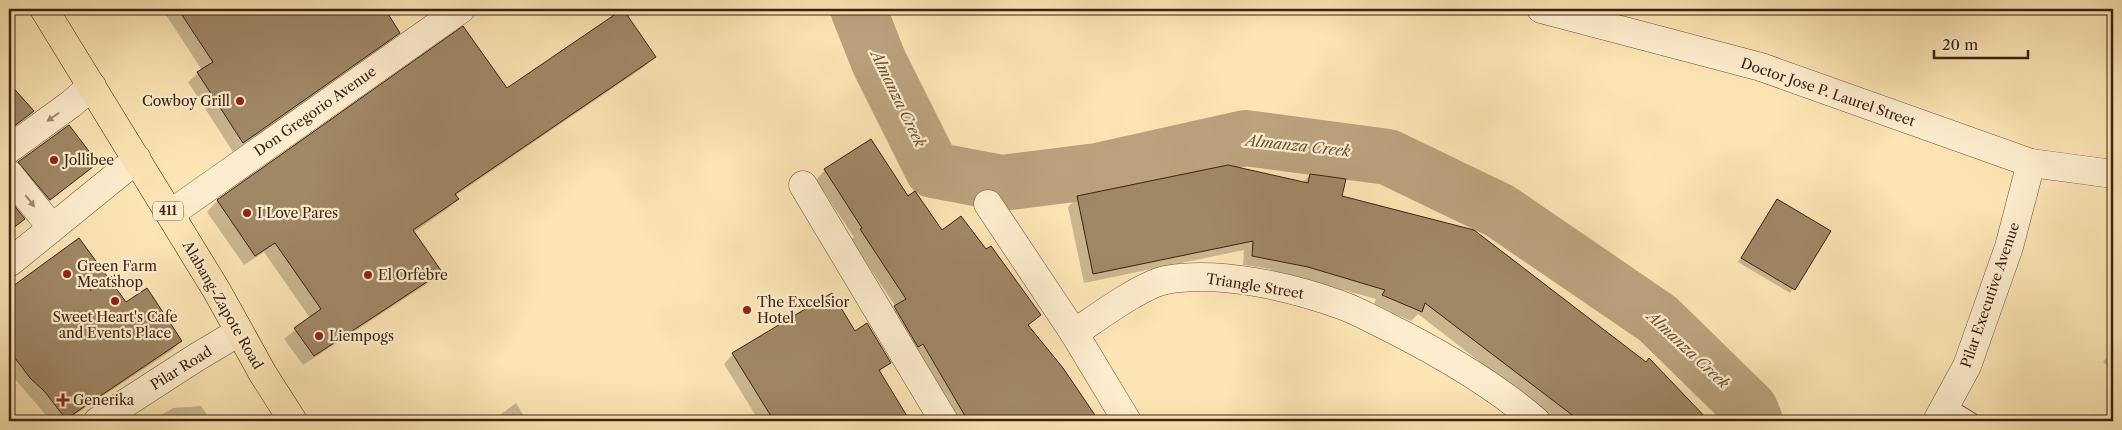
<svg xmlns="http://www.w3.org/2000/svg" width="2122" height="430" font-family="'Libre Caslon Text',serif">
<rect width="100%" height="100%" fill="#fce4b4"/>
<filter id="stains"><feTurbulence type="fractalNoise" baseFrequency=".004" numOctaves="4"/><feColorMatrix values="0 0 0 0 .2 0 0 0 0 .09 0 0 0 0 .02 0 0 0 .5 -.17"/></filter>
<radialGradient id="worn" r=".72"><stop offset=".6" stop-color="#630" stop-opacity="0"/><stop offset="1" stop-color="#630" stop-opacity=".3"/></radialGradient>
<g fill="#0003">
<polygon points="162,9 384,9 399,32 389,42 233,152 188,82 202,70"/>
<polygon points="606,9 640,9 628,17 655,57 644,67 455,196 457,199 447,209 413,233 440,272 430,282 303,365 284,339 310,318 264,252 244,265 207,212 217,201 463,28 506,90 612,18"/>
<polygon points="9,84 32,111 9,131"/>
<polygon points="870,141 908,198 942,232 1039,315 1027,326 1062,369 1098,421 954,421 885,317 896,307 851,240 854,237 816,180 825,170"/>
<polygon points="19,163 97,163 42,207 12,170"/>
<polygon points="1310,175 1341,197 1694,421 1556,421 1418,314 1411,321 1374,305 1376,299 1265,268 1243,265 1244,250 1084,283 1068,207 1078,197 1302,183"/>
<polygon points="1777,200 1829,231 1790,293 1738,262"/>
<polygon points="78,240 125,304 181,341 171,351 65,421 51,421 9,372 9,291"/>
<polygon points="854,332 889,362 879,373 908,421 759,421 724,364 733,354"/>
<polygon points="2113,350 2113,370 2103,362"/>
<polygon points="516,403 527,421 492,421"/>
<polygon points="201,406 212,421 151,421 173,408"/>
</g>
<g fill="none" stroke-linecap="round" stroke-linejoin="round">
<polyline stroke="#bba27d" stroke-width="56" points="858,9 879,62 933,170 1002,183 1097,171 1245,138 1388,157 1500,211 1658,319 1750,409 1755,421"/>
</g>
<g fill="#a08766" stroke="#3c2212">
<polygon points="178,9 385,9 400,33 243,143 197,72 213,62"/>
<polygon points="623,9 656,57 455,194 459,199 413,230 442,272 314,356 294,328 321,309 275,243 255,256 217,200 463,26 507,88"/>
<polygon points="9,83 34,111 9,130"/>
<polygon points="69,125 98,163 50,200 18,162"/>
<polygon points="871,139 908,196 915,191 942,230 961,216 986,249 991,246 1041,315 1028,325 1063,368 1099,421 968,421 923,344 918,347 894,306 906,299 860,229 862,228 824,169"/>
<polygon points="1228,165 1308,183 1310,174 1346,179 1342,196 1474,230 1646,362 1649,358 1709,421 1580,421 1425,303 1422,312 1382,295 1385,290 1308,267 1252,256 1253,241 1093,274 1077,196"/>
<polygon points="9,199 25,219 9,231"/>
<polygon points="1777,199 1831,231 1795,290 1741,258"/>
<polygon points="79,238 126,302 147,288 182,341 66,419 45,392 30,378 9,350 9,289"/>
<polygon points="832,293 855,331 867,323 891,363 879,370 910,421 774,421 732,353"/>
</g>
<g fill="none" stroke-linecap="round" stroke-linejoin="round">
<g stroke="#6c523a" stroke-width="17">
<polyline id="service" points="1946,405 1972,421"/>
</g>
<g stroke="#6c523a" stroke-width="29">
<g id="minor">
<polyline points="1541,9 1761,67 2031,163 2113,174"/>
<polyline points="9,149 71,104 92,86"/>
<polyline points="9,174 52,228"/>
<polyline points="803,185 944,421"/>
<polyline points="988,204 1074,333 1127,421"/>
<polyline points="170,214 461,9"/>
<polyline points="9,263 137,159"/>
<path d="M1074 333C1097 318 1141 285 1166 280 1219 270 1291 287 1341 305 1356 310 1371 319 1386 326 1438 352 1492 383 1536 421"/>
<polyline points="1937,421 1967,366 2009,247 2031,163"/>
</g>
</g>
<g stroke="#6c523a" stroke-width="29">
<polyline id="tertiary" points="98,421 197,357 239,332"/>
</g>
<g stroke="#3c2212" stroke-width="29">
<polyline id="trunk" points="44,9 217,291 263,374 293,421"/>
</g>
<polyline stroke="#3c2212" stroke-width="3" stroke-dasharray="1 2.5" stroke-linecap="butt" points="90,290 118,274"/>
<use href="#service" stroke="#fdedce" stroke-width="15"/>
<use href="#minor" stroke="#fdedce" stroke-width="28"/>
<use href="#tertiary" stroke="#fdedce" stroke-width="28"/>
<use href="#trunk" stroke="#fce4b4" stroke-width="28"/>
</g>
<defs><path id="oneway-solid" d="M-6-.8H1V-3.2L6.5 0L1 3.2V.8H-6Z" transform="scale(1.25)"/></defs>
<g fill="#9c8870">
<use href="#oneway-solid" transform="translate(53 117) rotate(145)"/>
<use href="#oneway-solid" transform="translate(30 201) rotate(52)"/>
</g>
<g fill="#8f2418" stroke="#fdedce" stroke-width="2">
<circle cx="240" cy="101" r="5"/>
<circle cx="54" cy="160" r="5"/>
<circle cx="247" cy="213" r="5"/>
<circle cx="67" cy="274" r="5"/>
<circle cx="368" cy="275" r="5"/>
<circle cx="115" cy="301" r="5"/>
<circle cx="747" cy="310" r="5"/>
<circle cx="319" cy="336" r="5"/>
<path d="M60.5 392.5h5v5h5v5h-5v5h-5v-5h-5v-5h5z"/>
</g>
<g text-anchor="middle" stroke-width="4.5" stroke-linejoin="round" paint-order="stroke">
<rect fill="#fdedce" stroke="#765f4a" stroke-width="1" x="153" y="201.5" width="30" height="19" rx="4"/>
<g font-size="12" font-weight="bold" fill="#3c2212">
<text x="168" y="215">411</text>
</g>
<g font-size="14" fill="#3c2212" stroke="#fdedce">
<text transform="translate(1828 92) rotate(19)" y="5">Doctor Jose P. Laurel Street</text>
<text transform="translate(315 111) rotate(-35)" y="5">Don Gregorio Avenue</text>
<text transform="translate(1255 286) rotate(9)" y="5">Triangle Street</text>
<text transform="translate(1990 295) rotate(-71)" y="5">Pilar Executive Avenue</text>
<text transform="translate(223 305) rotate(60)" y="5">Alabang-Zapote Road</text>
<text transform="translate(181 368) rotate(-32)" y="5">Pilar Road</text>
</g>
<g font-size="14" fill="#3c2212" stroke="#fdedce" text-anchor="start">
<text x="230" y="106" text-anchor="end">Cowboy Grill</text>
<text x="64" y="165">Jollibee</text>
<text x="257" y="218">I Love Pares</text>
<text x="77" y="271">Green Farm<tspan x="77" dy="16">Meatshop</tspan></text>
<text x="378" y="280">El Orfebre</text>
<text x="757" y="307">The Excelsior<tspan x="757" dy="16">Hotel</tspan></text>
<text x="115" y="322" text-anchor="middle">Sweet Heart's Cafe<tspan x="115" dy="16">and Events Place</tspan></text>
<text x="329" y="341">Liempogs</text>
<text x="73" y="405">Generika</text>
</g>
<g font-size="15" font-style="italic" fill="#684f37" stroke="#fdedce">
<text transform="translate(898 99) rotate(64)" y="5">Almanza Creek</text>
<text transform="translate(1298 146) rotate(6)" y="5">Almanza Creek</text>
<text transform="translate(1688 350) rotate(43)" y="5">Almanza Creek</text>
</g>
</g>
<rect width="2122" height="430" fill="none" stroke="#fce4b4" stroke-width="30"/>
<rect x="10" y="10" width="2102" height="410" fill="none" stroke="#3c2212" stroke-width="2.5"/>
<rect x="15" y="15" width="2092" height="400" fill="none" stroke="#3c2212"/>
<path d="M1934 50v8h94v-8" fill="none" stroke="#3c2212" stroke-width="2.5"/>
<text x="1942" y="50" font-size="15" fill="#3c2212" stroke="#fdedce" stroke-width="4" paint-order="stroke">20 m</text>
<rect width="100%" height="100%" filter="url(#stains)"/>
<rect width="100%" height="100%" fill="url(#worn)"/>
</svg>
